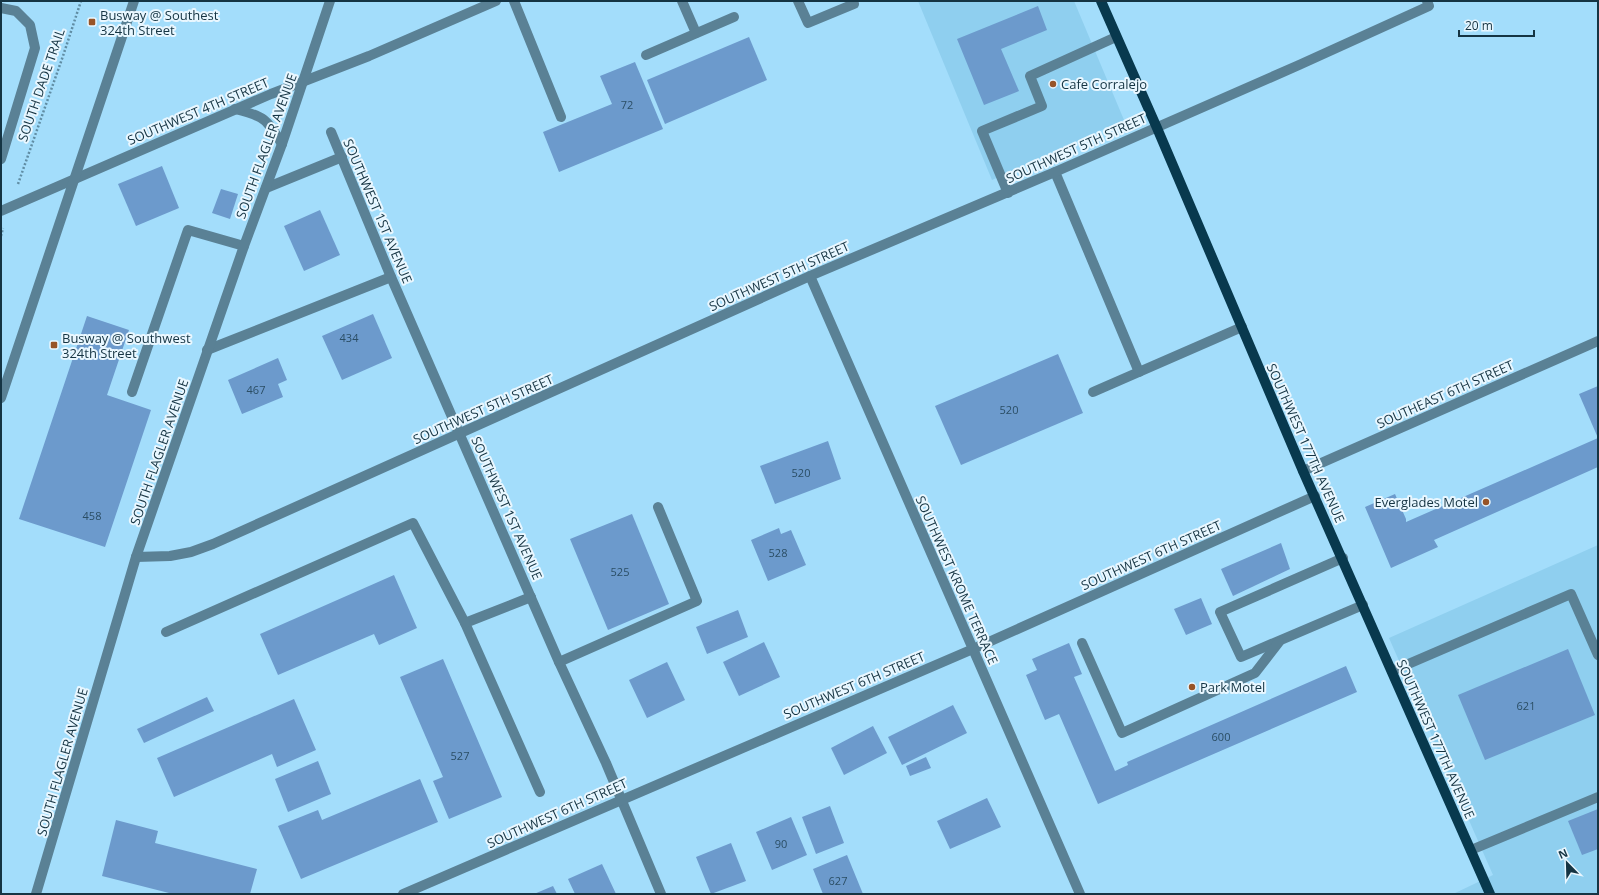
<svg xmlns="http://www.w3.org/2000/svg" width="1599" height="895" font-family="'Open Sans',sans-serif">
<rect width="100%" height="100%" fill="#a3ddfb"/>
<g fill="#8fcfef">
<polygon points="918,1 1074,1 1124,120 992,180"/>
<polygon points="1598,545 1598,894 1453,894 1493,875 1389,638"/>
</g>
<g fill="#6c9acc">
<polygon points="1038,6 1047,30 1001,49 1019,91 984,105 957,39"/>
<polygon points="749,37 767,80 665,124 647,80"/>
<polygon points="635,62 663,129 559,172 543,132 612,104 600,76"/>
<polygon points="162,166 179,208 136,226 118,184"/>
<polygon points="221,189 238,194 230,219 212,213"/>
<polygon points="320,210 340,255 304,271 284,226"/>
<polygon points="373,314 392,358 342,380 322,336"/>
<polygon points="87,316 129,330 107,395 151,410 105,547 19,519"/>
<polygon points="1058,354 1083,413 961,465 935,406"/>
<polygon points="278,358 287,380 278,384 283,397 242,414 228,380"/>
<polygon points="1598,386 1598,438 1579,394"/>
<polygon points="1598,438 1598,467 1434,540 1438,547 1391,568 1365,507 1395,494 1406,519 1406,522"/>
<polygon points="828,441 841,479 775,504 760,466"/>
<polygon points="632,514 669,604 608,630 570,539"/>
<polygon points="779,528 781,534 791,530 806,565 768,581 751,540"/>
<polygon points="1281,543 1290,569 1233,596 1221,569"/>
<polygon points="394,575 417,628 379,645 374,634 278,675 260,634"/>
<polygon points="1201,598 1212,624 1186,635 1174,609"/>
<polygon points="738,610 748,637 707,654 696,627"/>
<polygon points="764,642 780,677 739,696 723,662"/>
<polygon points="1069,643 1082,674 1074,677 1115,771 1128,765 1127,762 1346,666 1357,692 1098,804 1059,714 1045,720 1026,675 1037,670 1032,659"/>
<polygon points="1568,649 1595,715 1485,760 1458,695"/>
<polygon points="443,659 502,797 449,819 433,781 443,777 400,677"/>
<polygon points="667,662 685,700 647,718 629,680"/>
<polygon points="207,697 214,711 144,743 137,729"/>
<polygon points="294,699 316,750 277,767 272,754 174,797 157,758"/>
<polygon points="953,705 967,733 902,765 888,737"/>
<polygon points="873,726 887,753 844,775 831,748"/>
<polygon points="926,757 931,768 910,776 906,766"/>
<polygon points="318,761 331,794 288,812 275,779"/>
<polygon points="420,779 438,822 301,879 278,826 318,810 322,820"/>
<polygon points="987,798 1001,827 950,849 937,821"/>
<polygon points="830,806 844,843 816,854 802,817"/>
<polygon points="1598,809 1598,849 1582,855 1568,821"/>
<polygon points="791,817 807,855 772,870 756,832"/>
<polygon points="116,820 158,831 155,843 257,869 250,894 173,894 102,876"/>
<polygon points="731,843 746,881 711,894 696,857"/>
<polygon points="847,855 863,894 823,894 813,869"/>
<polygon points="602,864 616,894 575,894 568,879"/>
<polygon points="553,886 557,894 534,894"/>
</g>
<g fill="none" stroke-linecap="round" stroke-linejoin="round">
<g stroke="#608da4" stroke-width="2.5" stroke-dasharray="2 2" stroke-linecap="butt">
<polyline points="18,184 63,56 81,1"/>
<polyline points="1,236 3,228"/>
</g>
<g stroke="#5a8195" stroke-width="10">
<polyline points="514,1 561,117"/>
<polyline points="682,1 696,33"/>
<polyline points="798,1 808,23 854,4"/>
<polyline points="1,8 16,11 30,25 35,48 1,159"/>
<polyline points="646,55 734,17"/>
<path d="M235 109C264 116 267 119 282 144"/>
<polyline points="331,132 391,277 559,662 606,763 661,894"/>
<polyline points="1055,172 1139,372"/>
<polyline points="266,188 342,157"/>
<polyline points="1008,193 982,131 1042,106 1030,76 1116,37"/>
<polyline points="1,211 271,94 369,56 496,1"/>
<polyline points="810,276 1080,894"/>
<polyline points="207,350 391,277"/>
<polyline points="132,392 188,230 244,246"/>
<polyline points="1093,392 1242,327"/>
<polyline points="1,398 134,1"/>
<polyline points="1303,471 1598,341"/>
<polyline points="136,557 170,556 191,552 213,544 810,276 1055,172 1299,65 1429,6 1427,1"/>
<polyline points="1343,558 1220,612 1241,657 1363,605"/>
<polyline points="531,597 465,623 540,792"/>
<polyline points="166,632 413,523 465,623"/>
<polyline points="1082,643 1122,733 1255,673 1279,642"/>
<polyline points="559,662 697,601 658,507"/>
<polyline points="1392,671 1571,594 1598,655"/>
<polyline points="1471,850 1598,797"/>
<polyline points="36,894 136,557 244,246 282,144 330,1"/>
<polyline points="403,894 973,649 1315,496"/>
</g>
<polyline stroke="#08394e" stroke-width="10" points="1101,1 1157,128 1303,471 1490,894"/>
</g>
<g fill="#985427" stroke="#e9f7ff" stroke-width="1.5">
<rect x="88" y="18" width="8" height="8" rx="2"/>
<circle cx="1053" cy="84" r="4"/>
<rect x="50" y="341" width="8" height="8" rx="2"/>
<circle cx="1486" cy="502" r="4"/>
<circle cx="1192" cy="687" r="4"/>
</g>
<g text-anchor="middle" stroke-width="4" stroke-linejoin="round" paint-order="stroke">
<g font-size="11" fill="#2b4e65">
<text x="627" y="109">72</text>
<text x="349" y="342">434</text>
<text x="256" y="394">467</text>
<text x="1009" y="414">520</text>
<text x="801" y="477">520</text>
<text x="92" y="520">458</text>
<text x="778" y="557">528</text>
<text x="620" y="576">525</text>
<text x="1526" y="710">621</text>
<text x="1221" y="741">600</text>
<text x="460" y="760">527</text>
<text x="781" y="848">90</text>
<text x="838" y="885">627</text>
</g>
<g font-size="13" fill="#153443" stroke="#e9f7ff" text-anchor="start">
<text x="100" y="20">Busway @ Southest<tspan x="100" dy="15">324th Street</tspan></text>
<text x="1061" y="89">Cafe Corralejo</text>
<text x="62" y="343">Busway @ Southwest<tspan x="62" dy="15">324th Street</tspan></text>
<text x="1478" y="507" text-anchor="end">Everglades Motel</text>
<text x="1200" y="692">Park Motel</text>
</g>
<g font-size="13" fill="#153443" stroke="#e9f7ff">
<text transform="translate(41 85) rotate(-71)" y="5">SOUTH DADE TRAIL</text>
<text transform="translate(198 111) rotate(-23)" y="5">SOUTHWEST 4TH STREET</text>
<text transform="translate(266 146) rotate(-70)" y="5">SOUTH FLAGLER AVENUE</text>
<text transform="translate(1076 148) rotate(-24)" y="5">SOUTHWEST 5TH STREET</text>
<text transform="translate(378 211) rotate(67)" y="5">SOUTHWEST 1ST AVENUE</text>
<text transform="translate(779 276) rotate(-24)" y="5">SOUTHWEST 5TH STREET</text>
<text transform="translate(1445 394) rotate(-24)" y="5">SOUTHEAST 6TH STREET</text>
<text transform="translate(483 409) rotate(-24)" y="5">SOUTHWEST 5TH STREET</text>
<text transform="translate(1306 443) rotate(66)" y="5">SOUTHWEST 177TH AVENUE</text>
<text transform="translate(159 452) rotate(-71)" y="5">SOUTH FLAGLER AVENUE</text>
<text transform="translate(507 508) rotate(66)" y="5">SOUTHWEST 1ST AVENUE</text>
<text transform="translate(1151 555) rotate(-24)" y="5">SOUTHWEST 6TH STREET</text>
<text transform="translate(957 580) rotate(66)" y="5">SOUTHWEST KROME TERRACE</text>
<text transform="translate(854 685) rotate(-23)" y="5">SOUTHWEST 6TH STREET</text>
<text transform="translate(1436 739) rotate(66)" y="5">SOUTHWEST 177TH AVENUE</text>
<text transform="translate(62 762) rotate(-74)" y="5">SOUTH FLAGLER AVENUE</text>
<text transform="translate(557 813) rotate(-24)" y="5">SOUTHWEST 6TH STREET</text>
</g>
</g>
<rect width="1599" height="895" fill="none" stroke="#153443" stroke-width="4"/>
<g transform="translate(1567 863) rotate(337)" stroke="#e9f7ff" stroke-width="3" paint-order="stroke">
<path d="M0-3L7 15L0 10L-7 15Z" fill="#153443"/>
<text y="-6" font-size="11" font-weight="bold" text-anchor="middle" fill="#153443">N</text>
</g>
<path d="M1459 30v6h75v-6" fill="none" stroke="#153443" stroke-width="2"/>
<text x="1465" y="30" font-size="12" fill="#153443" stroke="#e9f7ff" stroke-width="3" paint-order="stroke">20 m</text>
</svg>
